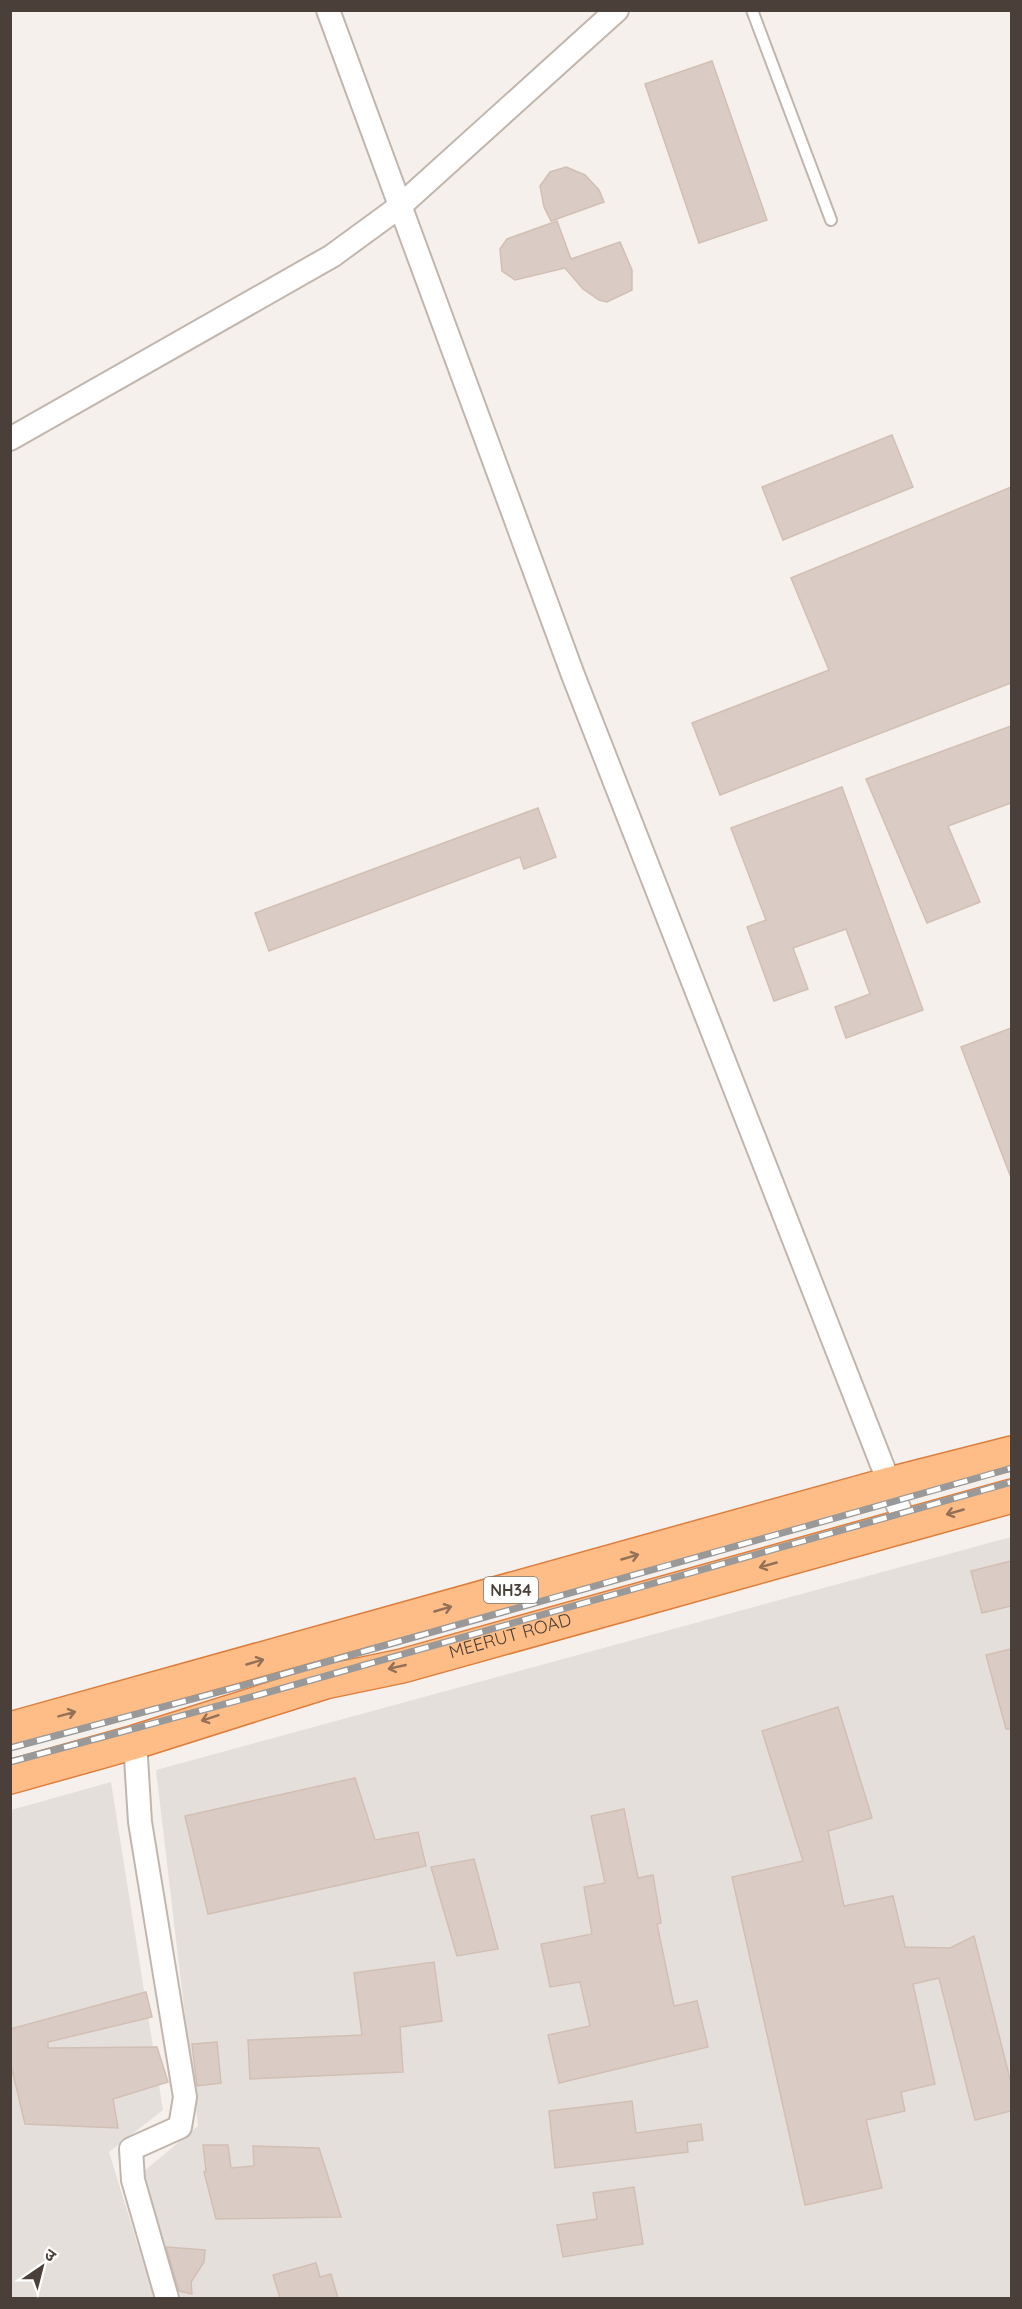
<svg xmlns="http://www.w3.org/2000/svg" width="1022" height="2309" font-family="Quicksand,'Noto Sans Devanagari',sans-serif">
<rect width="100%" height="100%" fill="#f5f0eb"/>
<g fill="#e5dfdc">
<polygon points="1011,1537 1011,2298 181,2298 143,2172 198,2126 156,1770"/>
<polygon points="111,1782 163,2110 109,2152 154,2298 11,2298 11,1810"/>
</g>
<g fill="#daccc4" stroke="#d2bfb4" stroke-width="1.5">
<polygon points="712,61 767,220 699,243 645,84"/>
<polygon points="566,167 585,175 599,190 604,202 551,221 544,207 540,186 550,172"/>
<polygon points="557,221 571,259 620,242 632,270 632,290 607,302 599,300 583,289 565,268 515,280 502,271 500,249 507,239"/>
<polygon points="892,435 913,487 783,540 762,487"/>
<polygon points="1011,487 1011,683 720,795 692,723 829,670 791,578"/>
<polygon points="1011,726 1011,803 948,826 980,902 927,923 866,779"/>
<polygon points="842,787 923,1010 846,1038 835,1007 870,994 846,929 793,948 808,989 774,1001 747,927 766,920 731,828"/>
<polygon points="538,808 556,857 524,869 520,857 269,951 255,913"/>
<polygon points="1011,1028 1011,1174 1010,1175 961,1047"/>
<polygon points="1011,1561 1011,1606 982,1613 971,1571"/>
<polygon points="1011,1649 1011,1729 1006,1729 986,1655"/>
<polygon points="838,1707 872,1818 828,1831 844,1906 893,1896 905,1947 950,1948 974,1936 1011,2083 1011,2111 975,2120 939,1978 913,1984 935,2084 901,2092 905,2111 866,2120 882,2188 805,2205 732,1877 803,1861 762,1731"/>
<polygon points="355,1778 375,1840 418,1832 426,1866 208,1914 185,1816"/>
<polygon points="624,1809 638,1878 653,1875 661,1923 657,1924 674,2006 697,2001 708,2047 559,2083 548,2035 590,2026 580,1982 550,1987 541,1944 592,1934 584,1887 605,1883 591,1816"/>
<polygon points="474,1859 498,1949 457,1956 431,1867"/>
<polygon points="434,1962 442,2021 400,2027 403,2072 250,2079 248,2040 362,2035 354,1973"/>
<polygon points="146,1992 152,2017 48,2042 48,2048 157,2047 168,2082 113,2099 118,2128 25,2124 10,2061 10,2029"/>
<polygon points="217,2042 221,2083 197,2086 192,2044"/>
<polygon points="632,2101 636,2133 701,2124 703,2140 687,2142 688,2152 555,2168 549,2111"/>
<polygon points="203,2145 228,2145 231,2168 254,2166 253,2146 319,2148 341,2217 216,2219 204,2172 206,2171"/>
<polygon points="634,2187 643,2244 563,2257 557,2225 597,2219 593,2193"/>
<polygon points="166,2247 205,2250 204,2262 191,2282 192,2294 179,2291"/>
<polygon points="316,2263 320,2277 331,2274 338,2298 280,2298 273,2275"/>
</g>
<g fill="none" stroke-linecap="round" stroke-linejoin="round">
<g stroke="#c1b6ae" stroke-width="14">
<polyline id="service" points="752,10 831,220"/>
</g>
<g stroke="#c1b6ae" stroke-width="26">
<g id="minor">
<polyline points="328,10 573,675 906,1526"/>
<polyline points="10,439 332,256 399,207 617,10"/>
<polyline points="135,1742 140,1822 185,2097 180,2127 131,2149 133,2180 167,2298"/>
</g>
</g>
<g stroke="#dd7e3d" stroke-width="36">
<g id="trunk">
<polyline points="10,1729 890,1484 1012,1453"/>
<path id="s1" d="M10 1777 135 1742 325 1682 402 1666 1012 1496"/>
</g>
</g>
<use href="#service" stroke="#fff" stroke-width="10"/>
<use href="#minor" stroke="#fff" stroke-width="22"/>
<use href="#trunk" stroke="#febd86" stroke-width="33"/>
<g stroke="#999" stroke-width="7">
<g id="rail">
<polyline points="10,1748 259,1681 1012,1468"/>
<polyline points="10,1762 262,1694 1012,1482"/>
</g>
</g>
<use href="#rail" stroke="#fff" stroke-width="4.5" stroke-dasharray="14" stroke-linecap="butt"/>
</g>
<defs><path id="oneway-shaft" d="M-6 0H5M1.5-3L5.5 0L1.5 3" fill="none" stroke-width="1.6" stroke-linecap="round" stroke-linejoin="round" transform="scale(1.5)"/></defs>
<g stroke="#927158">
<use href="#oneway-shaft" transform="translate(955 1512) rotate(164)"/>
<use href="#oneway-shaft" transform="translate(630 1557) rotate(-16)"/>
<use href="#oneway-shaft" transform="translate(768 1565) rotate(164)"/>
<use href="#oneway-shaft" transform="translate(443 1609) rotate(-16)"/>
<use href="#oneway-shaft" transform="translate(255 1662) rotate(-16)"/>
<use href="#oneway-shaft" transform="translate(397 1667) rotate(167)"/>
<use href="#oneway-shaft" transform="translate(67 1714) rotate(-15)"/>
<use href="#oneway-shaft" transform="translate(210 1718) rotate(162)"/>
</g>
<g text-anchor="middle" stroke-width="5" stroke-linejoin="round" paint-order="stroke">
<rect fill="#fff" stroke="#807974" stroke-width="1.5" x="484" y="1577" width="54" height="26" rx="4.5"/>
<g font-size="16" font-weight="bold" fill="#4a3f39">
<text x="511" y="1596">NH34</text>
</g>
<g font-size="18" fill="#4a3f39" stroke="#fff">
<text dy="6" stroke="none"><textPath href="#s1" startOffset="520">MEERUT ROAD</textPath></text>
</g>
</g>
<rect width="1022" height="2309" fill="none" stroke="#4a3f39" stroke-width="24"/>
<g transform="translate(42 2267) rotate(35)" stroke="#ffffff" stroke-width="4.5" paint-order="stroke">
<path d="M0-4.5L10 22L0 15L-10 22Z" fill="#4a3f39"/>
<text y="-9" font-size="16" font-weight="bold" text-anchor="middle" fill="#4a3f39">उ</text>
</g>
</svg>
